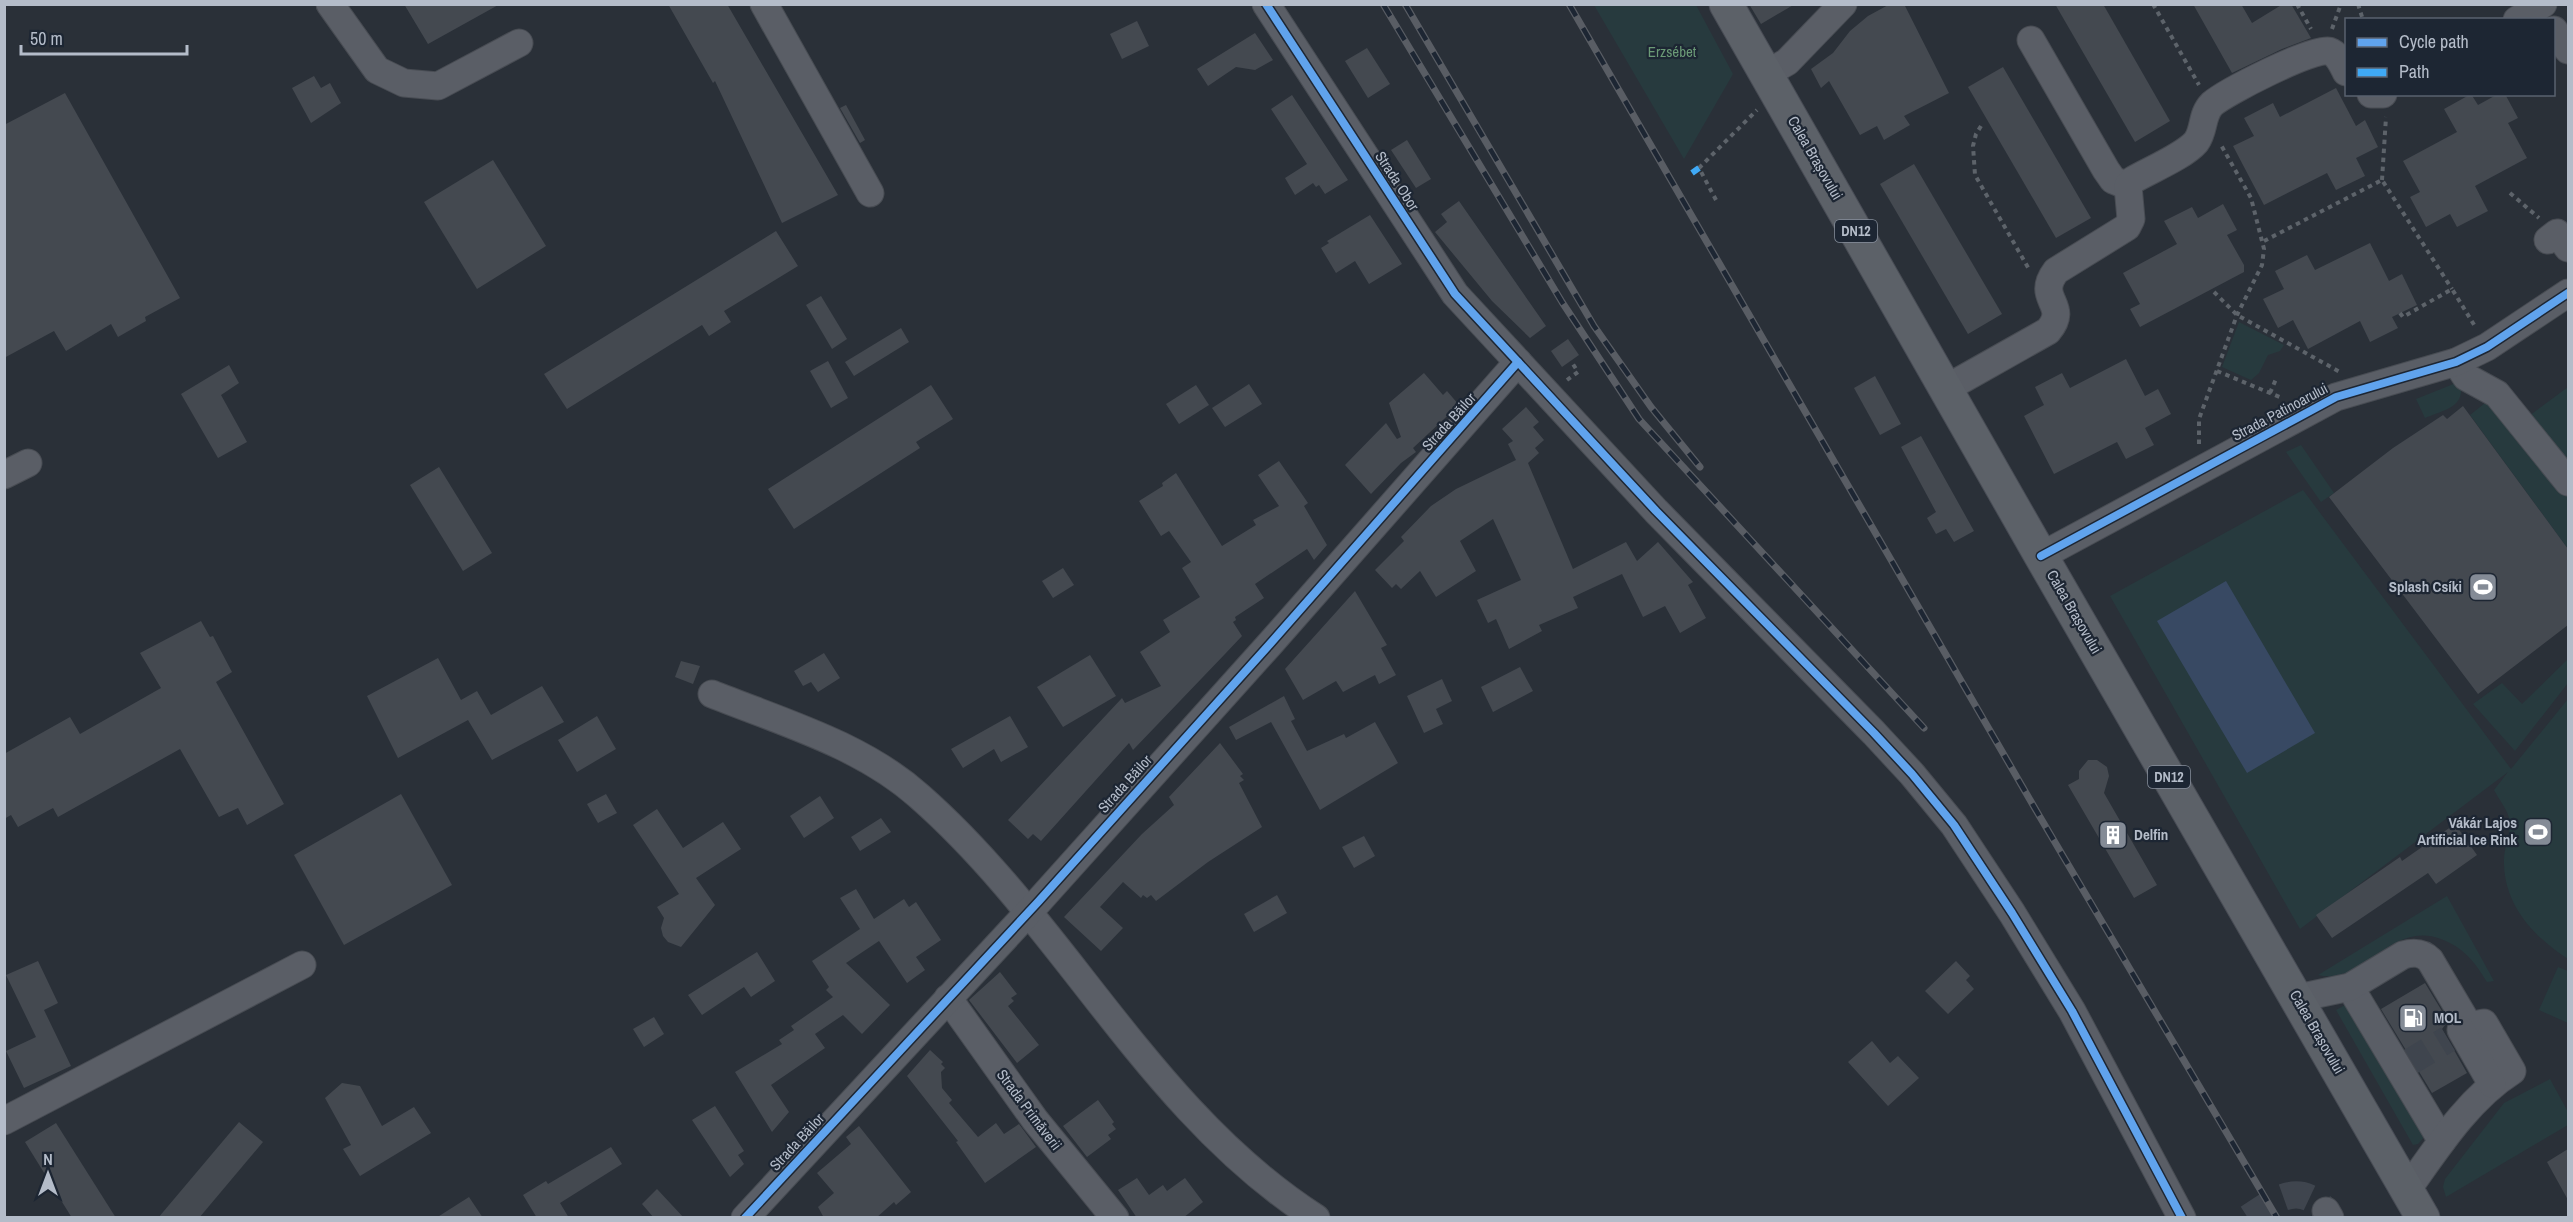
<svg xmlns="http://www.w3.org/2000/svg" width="2573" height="1222" font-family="'Archivo Narrow',sans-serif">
<rect width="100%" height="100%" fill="#2a3038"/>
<g fill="#273a3e">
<polygon points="1594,5 1696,5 1733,74 1684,159"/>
<polygon points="2239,322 2284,345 2280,351 2268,355 2259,373 2251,380 2222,367"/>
<path d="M2461 381C2465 408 2446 409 2425 418L2416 399Z"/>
<polygon points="2505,387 2529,416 2568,387 2568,549 2470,415"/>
<polygon points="2301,445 2334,493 2321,502 2286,452"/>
<path d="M2303 490 2511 769 2568 699V959C2534 937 2505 906 2504 864 2503 850 2510 836 2510 823 2510 813 2498 798 2494 790L2508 772 2300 929 2110 596Z"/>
<polygon points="2568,659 2568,683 2515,751 2473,704 2502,683 2522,704"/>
<path d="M2447 896 2494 981 2487 982C2474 961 2464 948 2441 939 2390 920 2363 986 2318 975Z"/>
<polygon points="2558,967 2568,971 2568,1023 2539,1010"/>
<polygon points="2345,1005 2425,1136 2418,1144 2413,1145 2336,1010"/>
<polygon points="2550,1079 2568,1112 2568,1125 2446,1197 2443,1187 2445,1179 2504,1103"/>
</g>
<polygon fill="#384963" points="2226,581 2315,733 2247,773 2157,621"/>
<g fill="#444950">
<polygon points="404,4 500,4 428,44"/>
<polygon points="668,4 727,4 838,195 782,223 715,81 713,83"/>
<polygon points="1749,4 1795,4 1761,24"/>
<polygon points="1890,4 1904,4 1949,93 1904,116 1910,125 1884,140 1877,126 1860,135 1829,81 1821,88 1811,69 1833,53 1850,31 1868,16"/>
<polygon points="2055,4 2103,4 2170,121 2135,142"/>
<polygon points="2193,4 2241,4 2252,23 2283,4 2291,4 2311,38 2282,49 2232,73"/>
<polygon points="1137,21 1149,46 1122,59 1110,34"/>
<polygon points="1255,33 1273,60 1255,70 1236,67 1208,86 1197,69"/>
<polygon points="1367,48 1390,84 1368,98 1345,61"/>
<polygon points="2003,67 2091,218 2056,238 1968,87"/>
<polygon points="314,76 321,88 330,83 341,103 311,123 292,88"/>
<polygon points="2336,88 2356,126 2365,120 2378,147 2356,158 2365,176 2336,190 2327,173 2264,205 2233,146 2254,136 2244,118 2273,103 2280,117"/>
<polygon points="65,93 180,298 145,317 146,321 118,337 111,324 66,351 54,331 4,358 4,125"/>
<polygon points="2471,94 2478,105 2498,94 2505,94 2518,118 2508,123 2527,158 2475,186 2488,211 2457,227 2450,214 2426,227 2410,197 2420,192 2403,161 2457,132 2444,109"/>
<polygon points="1292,95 1348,180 1325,194 1319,185 1316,187 1313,183 1295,195 1285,178 1307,164 1271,109"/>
<polygon points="846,105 865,140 860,143 840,108"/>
<polygon points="1407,140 1431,179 1416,188 1391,150"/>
<polygon points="493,160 546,246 477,289 424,202"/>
<polygon points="1914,164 2002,314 1968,334 1880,184"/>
<polygon points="1459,201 1546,326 1530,338 1492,301 1435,232 1447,222 1441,214"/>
<polygon points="2223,204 2237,230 2227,235 2244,265 2244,272 2140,327 2130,309 2140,304 2123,273 2177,244 2164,221 2192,207 2198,218"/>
<polygon points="1370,215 1402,264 1369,284 1355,261 1336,273 1321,248 1329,243 1327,241"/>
<polygon points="776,231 798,266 724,311 731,322 709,336 702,325 567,409 544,374"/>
<polygon points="2370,243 2389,281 2402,274 2417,305 2392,317 2398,328 2370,342 2360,321 2308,349 2293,320 2278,328 2263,299 2284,289 2275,271 2307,255 2315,270"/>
<polygon points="821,296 847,339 832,349 806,305"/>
<polygon points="901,328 909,342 854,376 845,362"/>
<polygon points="1568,339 1579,355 1562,367 1551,351"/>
<polygon points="2126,359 2145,396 2158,389 2171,414 2145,428 2154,445 2126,459 2117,442 2054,474 2024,416 2044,405 2035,387 2062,373 2070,388"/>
<polygon points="828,361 848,398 831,408 810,371"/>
<polygon points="229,365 239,383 221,395 247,442 218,458 181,394"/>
<polygon points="1424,373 1443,395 1447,391 1459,405 1413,448 1416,452 1401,463 1371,494 1345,465 1386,423 1397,439 1401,437 1389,403"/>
<polygon points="1875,376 1901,424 1880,435 1854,388"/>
<polygon points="1249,384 1262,404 1225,427 1212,408"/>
<polygon points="931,385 953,419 916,442 920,448 794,529 768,489"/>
<polygon points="1196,385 1209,405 1179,424 1166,404"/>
<polygon points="2463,406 2568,549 2568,625 2478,694 2329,497 2393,448 2443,415 2447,419"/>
<polygon points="1526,407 1539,422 1533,427 1544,440 1535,448 1539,453 1528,463 1573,569 1626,542 1637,561 1658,542 1693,582 1688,585 1706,618 1680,633 1665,606 1643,617 1622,574 1573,597 1578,608 1539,625 1542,631 1509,649 1496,619 1488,623 1477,600 1521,580 1493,519 1460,541 1476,571 1436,597 1420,571 1401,589 1396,584 1392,588 1375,570 1404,541 1401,537 1431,506 1456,489 1516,460 1508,444 1513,441 1502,429"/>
<polygon points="1921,436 1974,531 1954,542 1946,529 1936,534 1927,518 1936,512 1901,447"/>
<polygon points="1279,461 1308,503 1304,506 1327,545 1314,560 1307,549 1255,584 1264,598 1235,617 1236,620 1233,622 1242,636 1225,654 1133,750 1129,743 1041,841 1033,834 1028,839 1008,820 1122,698 1125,703 1161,686 1140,652 1170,632 1163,620 1200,597 1182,568 1191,562 1169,531 1161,536 1139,501 1163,486 1162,483 1176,473 1222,546 1256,525 1253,520 1279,506 1258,475"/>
<polygon points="439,467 492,553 463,571 410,485"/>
<polygon points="1063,568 1074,585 1053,598 1042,581"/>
<polygon points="1355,591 1387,645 1381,648 1396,675 1379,684 1375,675 1343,692 1336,681 1303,700 1285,669"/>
<polygon points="201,621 210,637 213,636 232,672 216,682 284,804 247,825 238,808 219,817 180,749 58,817 53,808 18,827 11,815 4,819 4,754 70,717 80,734 161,688 140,653"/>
<polygon points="824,653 840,678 818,692 811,682 803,686 794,671"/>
<polygon points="1090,655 1116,696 1063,727 1037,687"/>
<polygon points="438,658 461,700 477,691 491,715 542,686 564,722 492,760 468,720 398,758 367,696"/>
<polygon points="681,661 700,666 693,684 675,677"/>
<polygon points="1520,667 1533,691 1493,712 1481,687"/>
<polygon points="1442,679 1452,701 1436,709 1443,724 1424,733 1407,696"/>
<polygon points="1284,696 1295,719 1291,721 1307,751 1344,734 1346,738 1375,722 1398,763 1320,810 1271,722 1236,740 1229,727"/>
<polygon points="597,716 616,749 577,772 558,740"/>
<polygon points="1010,716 1028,747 1001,762 994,749 963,768 951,749"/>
<polygon points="1220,743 1243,774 1240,776 1244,780 1239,783 1262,827 1208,862 1156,901 1151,895 1147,898 1143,895 1141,898 1123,882 1100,907 1123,928 1101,951 1064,917 1142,834 1174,805 1169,797"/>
<polygon points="2088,760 2097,760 2107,767 2109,776 2104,793 2157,885 2134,898 2068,785 2079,779 2079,771"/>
<polygon points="401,794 452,885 344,945 294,855"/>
<polygon points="606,794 617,813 598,823 587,804"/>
<polygon points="820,796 834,818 804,838 790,816"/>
<polygon points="657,809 683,848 723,822 741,849 696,878 715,905 681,947 668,942 663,936 661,928 664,918 657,907 679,894 633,825"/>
<polygon points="881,818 891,832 860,851 851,837"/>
<polygon points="2455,824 2477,855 2436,884 2428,873 2332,938 2316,915 2400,857 2402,861"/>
<polygon points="1364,836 1375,856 1354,868 1342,847"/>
<polygon points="856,889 874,919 904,899 909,907 916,902 941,940 916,957 925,970 907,983 879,941 846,963 890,1005 862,1034 843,1015 815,1034 825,1048 771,1085 789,1112 772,1132 735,1072 782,1044 779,1040 794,1030 791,1026 833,997 826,990 829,987 812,961 860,929 840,898"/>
<polygon points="1277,895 1287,913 1254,932 1244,914"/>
<polygon points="757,952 775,981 751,997 744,987 702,1015 688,995"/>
<polygon points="38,961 58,1003 44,1010 71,1066 24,1088 6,1051 36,1037 6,975"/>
<polygon points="1956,961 1970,976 1966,980 1974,989 1948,1014 1925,991"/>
<polygon points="1000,972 1017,994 1011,998 1014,1001 1008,1006 1039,1045 1017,1063 969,1000"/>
<polygon points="2425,983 2448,1021 2442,1029 2467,1073 2432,1093 2381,1009"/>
<polygon points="654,1017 664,1034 644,1047 633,1029"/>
<polygon points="1872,1041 1890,1063 1898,1056 1919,1078 1888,1106 1848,1062"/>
<polygon points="930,1050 943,1062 941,1064 945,1068 941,1072 942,1088 952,1100 949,1103 978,1137 996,1123 1004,1134 1019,1124 1036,1147 985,1183 956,1142 958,1141 907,1076"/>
<polygon points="342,1083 360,1086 382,1126 414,1107 431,1133 360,1176 343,1149 351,1145 325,1098"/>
<polygon points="1098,1100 1114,1122 1112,1124 1116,1129 1108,1135 1111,1139 1087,1157 1063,1126"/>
<polygon points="715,1106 744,1151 738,1155 744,1164 730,1177 692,1120"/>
<polygon points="239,1122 263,1142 199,1218 158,1218"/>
<polygon points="56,1123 116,1218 72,1218 25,1142"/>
<polygon points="859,1126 911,1192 896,1205 894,1202 876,1218 824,1218 818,1207 834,1193 817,1173 851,1144 846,1137"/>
<polygon points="611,1147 622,1164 560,1203 569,1218 537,1218 523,1195 546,1181 548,1184"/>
<polygon points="2568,1149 2568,1200 2547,1162"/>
<polygon points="1137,1178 1149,1195 1163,1185 1167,1191 1185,1178 1203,1202 1183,1218 1137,1218 1118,1190"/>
<polygon points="657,1189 684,1218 654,1218 642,1204"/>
<polygon points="469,1197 483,1218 436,1218"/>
</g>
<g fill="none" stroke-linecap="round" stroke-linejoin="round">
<g stroke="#3f454e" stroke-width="27" stroke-dasharray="27 14" stroke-linecap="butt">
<polyline points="2405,1065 2448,1039"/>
<path d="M2248 1218C2276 1200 2298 1180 2326 1211"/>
</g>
<g stroke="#484c53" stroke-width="29">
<g id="minor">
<polyline points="330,4 377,70 404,83 438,86 519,43"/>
<polyline points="764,4 870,193"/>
<polyline points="1266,4 1455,294 1656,511 1874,733 1912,774 1954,825 2012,913 2072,1011 2182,1218"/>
<polyline points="2517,20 2543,4"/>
<polyline points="2554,30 2568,50"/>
<polyline points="2031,40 2106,170 2113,180 2128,186"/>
<polyline points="1766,74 1787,62 1843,4"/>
<polyline points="2371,94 2383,94"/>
<polyline points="2548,240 2557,233 2568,248"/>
<polyline points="2456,362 2466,377 2497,394 2568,482"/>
<path d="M1947 388 2048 331C2071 304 2034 300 2056 271L2127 227 2131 219 2128 186 2133 180C2150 170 2184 156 2196 142 2205 130 2201 115 2212 104 2226 92 2313 47 2329 51 2338 54 2342 64 2346 72"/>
<polyline points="4,475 28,463"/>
<polyline points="2041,556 2336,397 2456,362 2487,347 2568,293"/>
<path d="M712 694C782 722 862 745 919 796 1065 924 1149 1111 1316 1218"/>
<polyline points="2350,987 2442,1141"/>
<polyline points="948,998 1035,1120 1115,1218"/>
<path d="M2298 998 2350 987 2403 955C2413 952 2422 952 2430 960L2469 1026 2484 1023 2512 1071C2468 1099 2437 1148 2407 1190"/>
<polyline points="2461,1030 2492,1084"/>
<polyline points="4,1121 302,965"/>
<polyline points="2326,1211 2330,1218"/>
<polyline points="745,1218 1038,902 1269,645 1518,362"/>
</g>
</g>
<g stroke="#484c55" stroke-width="35">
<polyline id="major" points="1726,4 2041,556 2423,1218"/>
</g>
<g stroke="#5d636a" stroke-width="4" stroke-dasharray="4.5 4.5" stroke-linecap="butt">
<polyline points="2153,4 2199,85"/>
<polyline points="2297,4 2311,29"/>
<polyline points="2358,4 2363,20"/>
<polyline points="2332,29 2341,4"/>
<polyline points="1981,126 1976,134 1973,146 1975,175 2030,271"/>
<polyline points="2382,180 2386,117"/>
<polyline points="2510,193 2539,218"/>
<polyline points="1716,200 1699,168 1757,110"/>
<polyline points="2264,241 2382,180 2452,289"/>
<polyline points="2214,292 2237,315 2340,372"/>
<polyline points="2400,313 2403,317 2452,289 2476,328"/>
<polyline points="2217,371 2282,398"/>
<polyline points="1567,380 1578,372 1571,361"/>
<polyline points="2270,393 2276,379"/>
<polyline points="2199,444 2199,419 2237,315 2262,265 2264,249 2251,198 2221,145"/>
</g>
<use href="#minor" stroke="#5a5e66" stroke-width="27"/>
<use href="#major" stroke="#5c6168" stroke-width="33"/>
<g stroke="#595d64" stroke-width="7">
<g id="rail">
<polyline points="1383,4 1562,302 1639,419 1924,728"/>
<polyline points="1405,4 1594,326 1651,407 1700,467"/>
<polyline points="1569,4 2040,817 2277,1218"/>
</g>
</g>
<use href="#rail" stroke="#1d2633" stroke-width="4.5" stroke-dasharray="14" stroke-linecap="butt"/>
<polyline stroke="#3fa9f5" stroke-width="6" stroke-dasharray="12 6" stroke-linecap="butt" points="1692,173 1699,168"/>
<g stroke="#1d2633" stroke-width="11">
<g id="cycleway">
<polyline points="1266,4 1455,294 1656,511 1874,733 1912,774 1954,825 2012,913 2072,1011 2182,1218"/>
<polyline points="2041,556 2336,397 2456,362 2487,347 2568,293"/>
<polyline points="745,1218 1038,902 1269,645 1518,362"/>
</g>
</g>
<use href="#cycleway" stroke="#60a3ed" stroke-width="8"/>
</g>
<defs>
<g id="stadium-square" transform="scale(1.5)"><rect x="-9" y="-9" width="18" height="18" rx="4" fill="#848b96" stroke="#1d2633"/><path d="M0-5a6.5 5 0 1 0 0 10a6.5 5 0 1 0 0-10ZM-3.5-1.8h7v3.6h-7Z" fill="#fff"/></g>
<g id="building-square" transform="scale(1.5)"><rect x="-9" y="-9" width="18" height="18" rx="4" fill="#848b96" stroke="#1d2633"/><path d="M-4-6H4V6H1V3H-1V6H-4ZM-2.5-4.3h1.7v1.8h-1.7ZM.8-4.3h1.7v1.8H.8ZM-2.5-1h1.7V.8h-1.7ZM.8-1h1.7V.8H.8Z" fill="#fff"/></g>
<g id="fuel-square" transform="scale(1.5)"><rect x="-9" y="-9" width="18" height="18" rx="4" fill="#848b96" stroke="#1d2633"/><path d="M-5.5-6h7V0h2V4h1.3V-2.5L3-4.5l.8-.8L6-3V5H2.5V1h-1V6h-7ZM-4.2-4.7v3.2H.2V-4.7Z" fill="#fff"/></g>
</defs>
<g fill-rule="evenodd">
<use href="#stadium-square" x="2483" y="587"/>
<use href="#stadium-square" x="2538" y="832"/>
<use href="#building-square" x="2113" y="835"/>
<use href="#fuel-square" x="2413" y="1018"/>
</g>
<g text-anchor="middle" stroke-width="4.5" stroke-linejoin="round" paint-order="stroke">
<g fill="#1d2633" stroke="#878f9c" stroke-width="1.5">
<rect x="1835" y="220" width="42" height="22" rx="4.5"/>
<rect x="2148" y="766" width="42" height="22" rx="4.5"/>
</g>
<g font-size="14" font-weight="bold" fill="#b4bcc9">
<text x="1856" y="236">DN12</text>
<text x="2169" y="782">DN12</text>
</g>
<g font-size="15" fill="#6b9a76" stroke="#1d2633">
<text x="1672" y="57">Erzsébet</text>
</g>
<g font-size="15" fill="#b4bcc9" stroke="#1d2633">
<text transform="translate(1815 158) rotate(60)" y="5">Calea Brașovului</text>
<text transform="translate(1397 181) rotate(57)" y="5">Strada Obor</text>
<text transform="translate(2280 412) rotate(-28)" y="5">Strada Patinoarului</text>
<text transform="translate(1449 422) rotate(-48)" y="5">Strada Băilor</text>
<text transform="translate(2074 612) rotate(60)" y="5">Calea Brașovului</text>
<text transform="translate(1125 784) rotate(-48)" y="5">Strada Băilor</text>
<text transform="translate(2317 1032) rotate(60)" y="5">Calea Brașovului</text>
<text transform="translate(1029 1110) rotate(53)" y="5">Strada Primăverii</text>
<text transform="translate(797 1142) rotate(-47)" y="5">Strada Băilor</text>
</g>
<g font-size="15" font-weight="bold" fill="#b4bcc9" stroke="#1d2633" text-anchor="end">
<text x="2462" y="592">Splash Csíki</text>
<text x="2517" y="828">Vákár Lajos<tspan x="2517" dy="17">Artificial Ice Rink</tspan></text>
<text x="2134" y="840" text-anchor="start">Delfin</text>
<text x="2434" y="1023" text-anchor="start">MOL</text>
</g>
</g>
<rect width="2573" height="1222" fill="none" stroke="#b4bcc9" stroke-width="12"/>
<rect x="2345" y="18" width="210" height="78" fill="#1d2633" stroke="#59626f" stroke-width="1.5"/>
<rect x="2357" y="38" width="30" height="9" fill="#60a3ed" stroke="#59626f" stroke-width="1.5"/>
<text x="2399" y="48" font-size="18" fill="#b4bcc9">Cycle path</text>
<rect x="2357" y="68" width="30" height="9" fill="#3fa9f5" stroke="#59626f" stroke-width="1.5"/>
<text x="2399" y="78" font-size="18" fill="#b4bcc9">Path</text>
<g transform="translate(48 1174)" stroke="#1d2633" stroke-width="4.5" paint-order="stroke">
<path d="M0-4.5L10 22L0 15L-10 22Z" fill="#b4bcc9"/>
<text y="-9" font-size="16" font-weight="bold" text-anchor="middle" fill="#b4bcc9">N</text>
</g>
<path d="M21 45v9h166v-9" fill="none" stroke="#b4bcc9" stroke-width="3"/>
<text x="30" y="45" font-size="18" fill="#b4bcc9" stroke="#1d2633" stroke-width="4.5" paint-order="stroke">50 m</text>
</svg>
